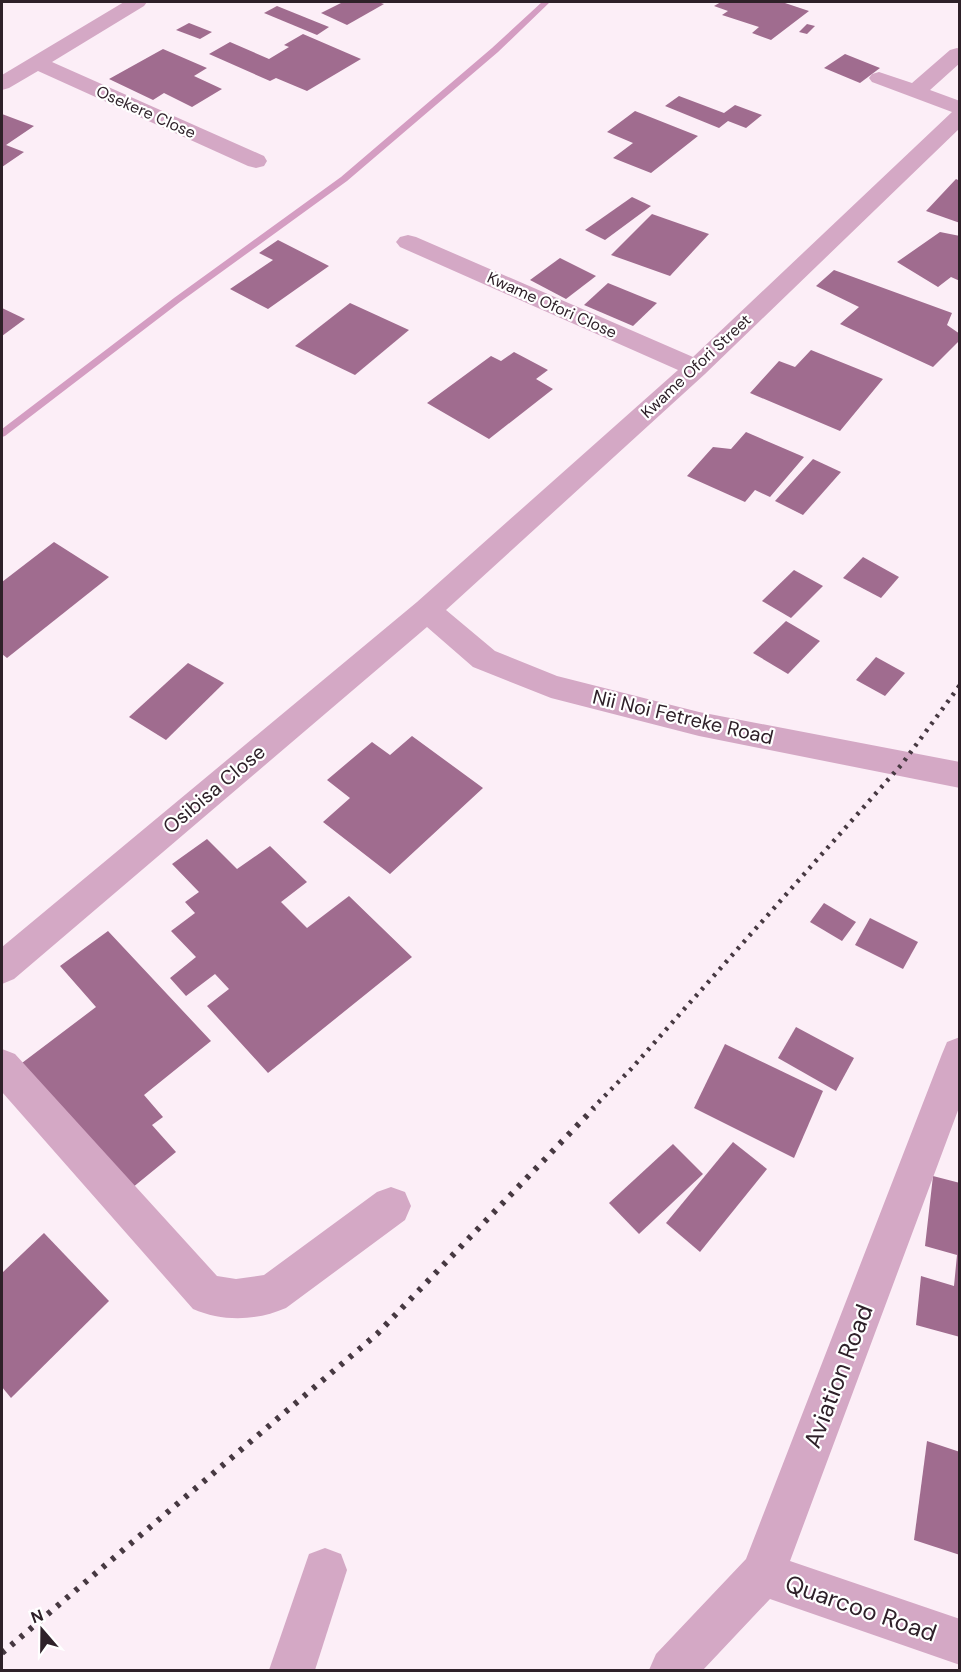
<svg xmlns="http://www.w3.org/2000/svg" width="961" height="1672" viewBox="0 0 961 1672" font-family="'DM Sans',sans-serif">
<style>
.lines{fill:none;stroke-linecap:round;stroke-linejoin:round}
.stream{fill:#d49dc2;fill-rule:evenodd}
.building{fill:#a06c8f}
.minor{fill:#d4a8c5;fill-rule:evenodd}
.rail-far1{stroke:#463841;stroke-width:4.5;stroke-dasharray:3 6;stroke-linecap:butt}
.rail{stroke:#463841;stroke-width:6;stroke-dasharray:4 8;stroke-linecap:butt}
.labels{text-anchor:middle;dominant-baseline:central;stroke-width:4.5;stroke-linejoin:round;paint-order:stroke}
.far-street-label{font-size:16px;fill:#2e2129;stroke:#fff}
.street-label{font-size:20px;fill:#2e2129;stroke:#fff}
.near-street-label{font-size:24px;fill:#2e2129;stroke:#fff}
</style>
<rect width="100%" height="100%" fill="#fceef7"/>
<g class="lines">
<!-- stream -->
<polygon class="stream" points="542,2 550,2 498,52 347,181 180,302 5,436 2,437 2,429 174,298 341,177 492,48"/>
</g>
<!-- building -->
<g class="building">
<polygon points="343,2 378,2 384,4 347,25 321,13"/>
<polygon points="721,2 782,2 809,11 771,40 752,33 759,27 722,15 728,11 714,6"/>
<polygon points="277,6 329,27 317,35 264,13"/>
<polygon points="189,23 212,32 200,39 176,30"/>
<polygon points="807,24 815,26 807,34 799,32"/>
<polygon points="303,34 361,59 307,91 276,78 270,81 209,54 230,42 269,59 289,47 284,45"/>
<polygon points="163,49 207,68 194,76 222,89 192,107 164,93 153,100 109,79"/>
<polygon points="845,54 880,68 860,83 824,68"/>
<polygon points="679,96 724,113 735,105 762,115 746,128 728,121 719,128 665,106"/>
<polygon points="635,111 698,136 651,173 613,158 633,143 607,132"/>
<polygon points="2,114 34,126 6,145 24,152 2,167"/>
<polygon points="956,179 960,181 960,223 926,211"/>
<polygon points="632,197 651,206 605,240 585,230"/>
<polygon points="652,214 709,234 670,276 611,255"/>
<polygon points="940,232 960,236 960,281 951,277 938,287 897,262"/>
<polygon points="278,240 329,266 268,309 230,289 273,260 259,253"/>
<polygon points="560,258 596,276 566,299 530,280"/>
<polygon points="834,270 952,313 947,325 960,334 960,340 933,367 840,324 859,307 816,286"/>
<polygon points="608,283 657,303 633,326 584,305"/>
<polygon points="350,303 409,330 355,375 295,346"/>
<polygon points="2,308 25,319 2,336"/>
<polygon points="811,350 883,379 840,431 750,393 779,361 795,367"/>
<polygon points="514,352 548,370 536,379 553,389 489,439 427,403 491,356 501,361"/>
<polygon points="746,432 804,457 770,497 755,490 745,502 687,476 713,447 731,449"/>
<polygon points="813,459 841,472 803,515 775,501"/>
<polygon points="54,542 109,577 7,658 2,654 2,582"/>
<polygon points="863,557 899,577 881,598 843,578"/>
<polygon points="794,570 823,586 791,618 762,601"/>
<polygon points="786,621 820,641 788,674 753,653"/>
<polygon points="876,657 905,673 885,696 856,680"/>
<polygon points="188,663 224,683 166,740 129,717"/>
<polygon points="412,736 483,788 390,874 323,822 350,798 327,780 372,742 390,755"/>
<polygon points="207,839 237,869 270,846 307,882 281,902 307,928 349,896 412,957 268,1073 207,1006 229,989 215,974 186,996 170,978 196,957 171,931 195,913 185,902 199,892 172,864"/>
<polygon points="824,903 856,922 842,941 810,922"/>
<polygon points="870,918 918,942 903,969 855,945"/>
<polygon points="108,931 211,1041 144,1095 163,1117 152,1125 176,1152 121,1197 14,1069 96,1007 60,966"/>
<polygon points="796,1027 854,1058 836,1091 778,1058"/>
<polygon points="725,1044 823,1091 794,1158 694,1108"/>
<polygon points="733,1142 767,1169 700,1252 666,1223"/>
<polygon points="673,1144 703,1174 639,1234 609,1203"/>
<polygon points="933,1176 960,1183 960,1337 916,1325 921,1276 954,1286 957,1255 925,1246"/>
<polygon points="44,1233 109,1301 11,1398 2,1387 2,1273"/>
<polygon points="927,1441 960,1452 960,1555 914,1540"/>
</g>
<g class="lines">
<!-- minor -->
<g class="minor">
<polygon points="124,2 147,2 144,6 52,62 264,156 267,161 264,166 256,168 248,166 38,71 9,88 2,90 2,75"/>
<polygon points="957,48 960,49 960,63 930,90 960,101 960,128 705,374 446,610 495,651 557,676 699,712 960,762 960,788 699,736 551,698 473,667 427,627 14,979 2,984 2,947 417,602 678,370 400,247 396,242 400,237 408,235 416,237 693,357 952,112 872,82 869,78 872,74 879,72 912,83 950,50"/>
<polygon points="960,1037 960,1105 790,1561 960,1619 960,1665 770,1599 703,1670 649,1670 656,1654 746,1559 942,1054 947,1042"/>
<path d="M2 1049 15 1054 217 1276 236 1279 264 1275 377 1192 391 1187 405 1192 411 1206 405 1220 286 1308C256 1321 223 1322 193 1309L2 1092Z"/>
<polygon points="325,1548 341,1554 347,1570 315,1670 269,1670 309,1554"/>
</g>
<!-- rail-far1 -->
<polyline class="rail-far1" points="592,1109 631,1069 902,764 960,685"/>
<!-- rail -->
<polyline class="rail" points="2,1653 377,1334 594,1108"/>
</g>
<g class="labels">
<!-- far-street labels -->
<g class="far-street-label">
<text transform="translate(146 112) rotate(24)">Osekere Close</text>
<text transform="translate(552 305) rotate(24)">Kwame Ofori Close</text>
<text transform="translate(696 366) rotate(-43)">Kwame Ofori Street</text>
</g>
<!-- street labels -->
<g class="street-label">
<text transform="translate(683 717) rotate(13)">Nii Noi Fetreke Road</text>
<text transform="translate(214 789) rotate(-40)">Osibisa Close</text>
</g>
<!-- near-street labels -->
<g class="near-street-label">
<text transform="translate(838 1376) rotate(-69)">Aviation Road</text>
<text transform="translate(861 1608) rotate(19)">Quarcoo Road</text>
</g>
</g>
<!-- border -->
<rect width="961" height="1672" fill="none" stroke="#2e2129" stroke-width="6"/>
<!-- north arrow -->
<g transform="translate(42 1630) rotate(340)" stroke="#ffffff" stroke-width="4.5" paint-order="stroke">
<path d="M0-4.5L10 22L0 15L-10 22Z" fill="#2e2129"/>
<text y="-9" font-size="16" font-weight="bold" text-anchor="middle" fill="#2e2129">N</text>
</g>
</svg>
